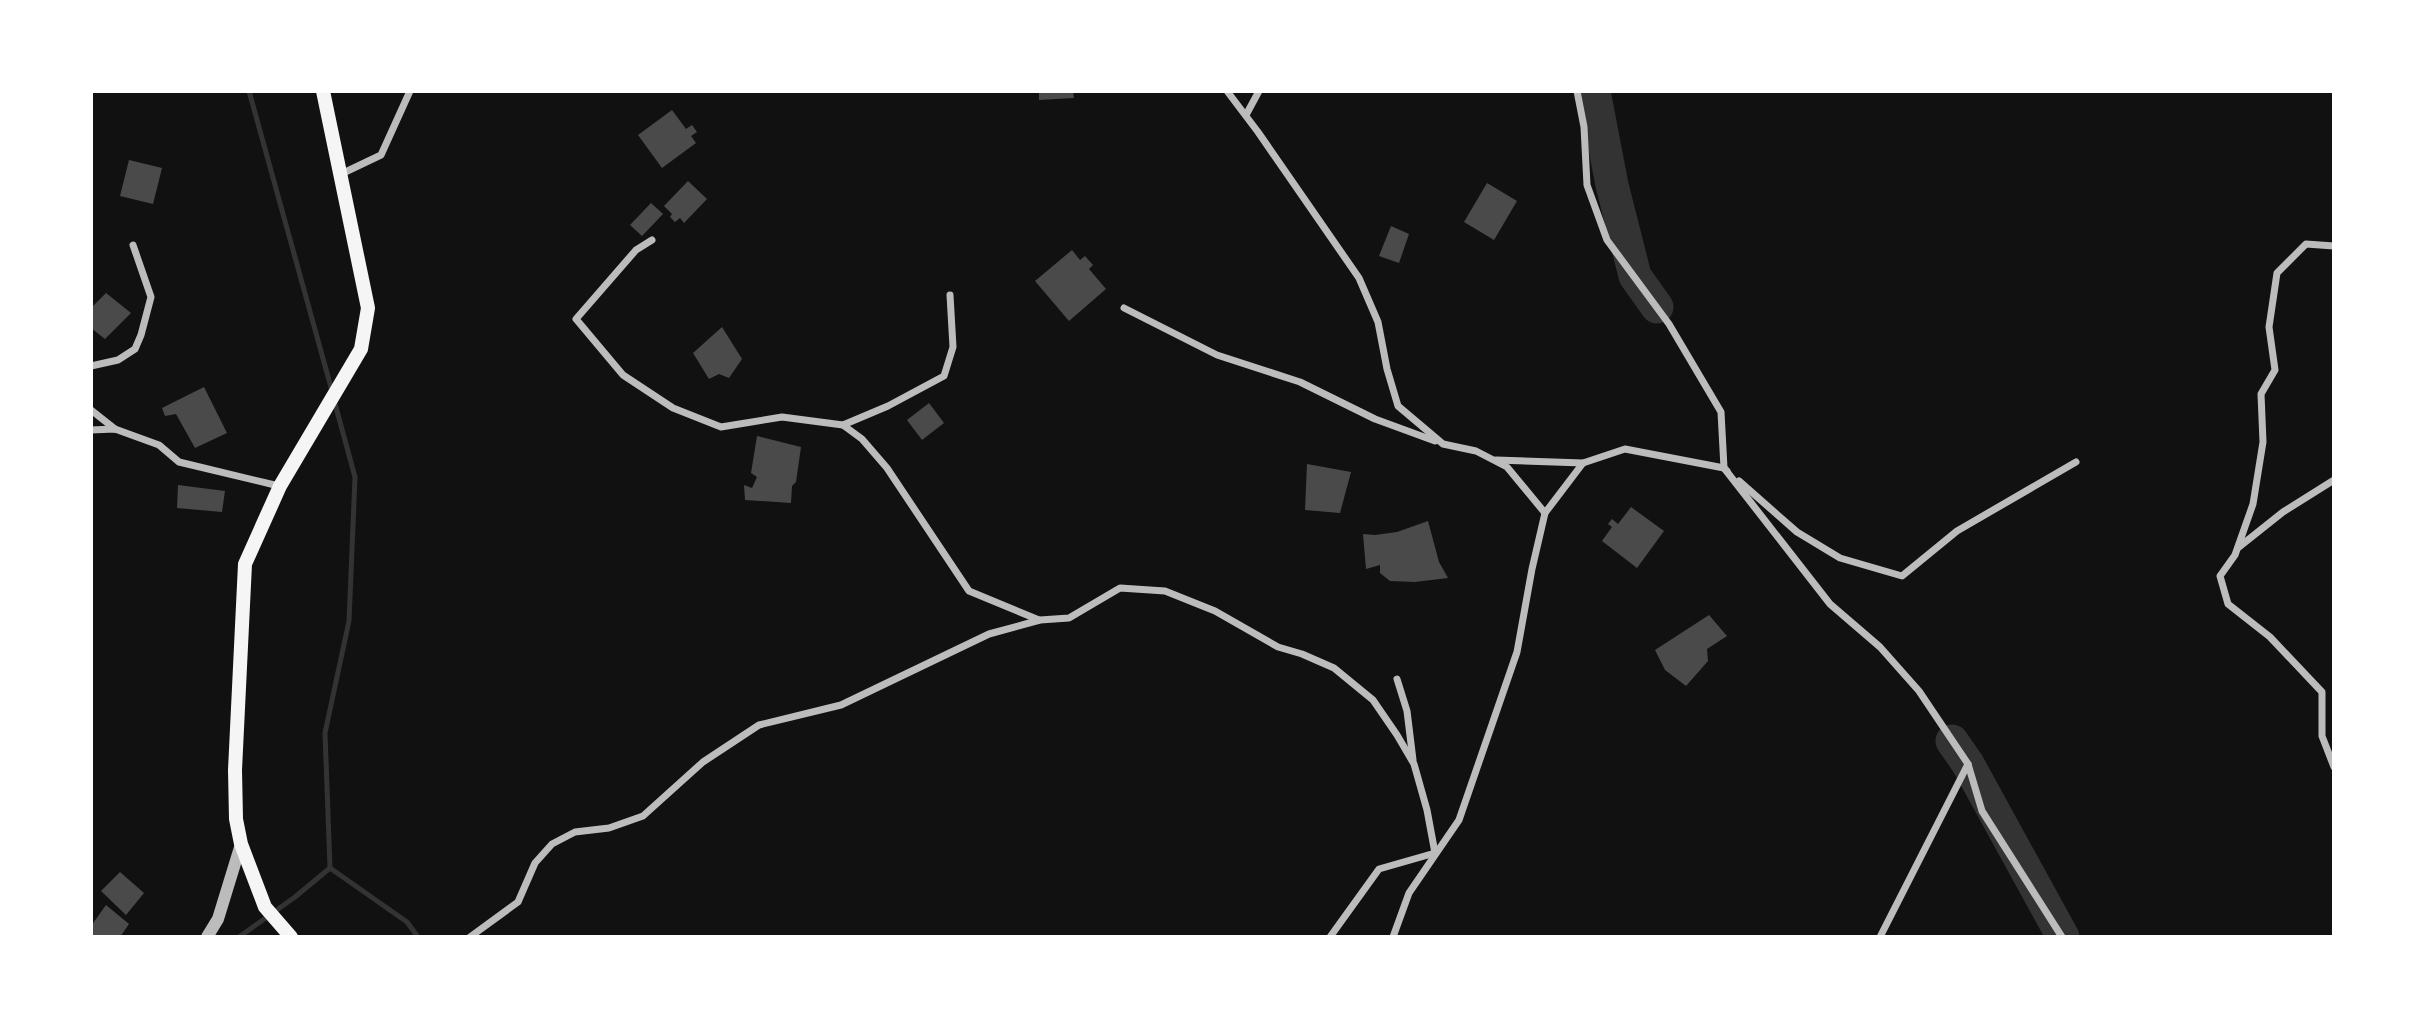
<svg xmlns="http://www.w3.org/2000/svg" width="2425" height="1028" viewBox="0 0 2425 1028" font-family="Rubik,sans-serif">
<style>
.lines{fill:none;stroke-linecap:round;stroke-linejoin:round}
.stream{stroke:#333;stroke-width:5}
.river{stroke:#333;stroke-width:33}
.building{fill:#4a4a4a}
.minor{stroke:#bcbcbc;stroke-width:7}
.tertiary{stroke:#bcbcbc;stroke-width:12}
.secondary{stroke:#f5f5f5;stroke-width:14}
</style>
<rect width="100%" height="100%" fill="#111"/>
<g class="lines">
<!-- stream -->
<g class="stream">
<polyline points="249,91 332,391"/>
<polyline points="330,868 325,733 349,621 355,477 334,400"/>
<polyline points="330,868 407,922 418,937"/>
<polyline points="239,937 295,897 330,868"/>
</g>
<!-- river -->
<g class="river">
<polyline points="1594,91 1612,185 1635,276 1657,307"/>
<polyline points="1952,741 1968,764 2063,937"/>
</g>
</g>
<!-- building -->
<g class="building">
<polygon points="1039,91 1073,91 1074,98 1039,100"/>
<polygon points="672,110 686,129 692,125 697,132 691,136 696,143 662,168 638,135"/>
<polygon points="129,160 162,168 153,204 120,196"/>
<polygon points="688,181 707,199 684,223 680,218 675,222 670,217 672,214 664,206"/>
<polygon points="1487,183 1517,201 1494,240 1464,222"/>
<polygon points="651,203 663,214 642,236 630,225"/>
<polygon points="1391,226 1409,234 1399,263 1379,256"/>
<polygon points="1072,250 1080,260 1085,256 1093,265 1089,269 1106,289 1069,321 1035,281"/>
<polygon points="106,293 131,313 105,339 91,328 91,308"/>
<polygon points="722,327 742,359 729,378 719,374 709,379 693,353"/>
<polygon points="204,387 227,433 195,448 176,414 165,416 162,408"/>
<polygon points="929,403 944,423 922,440 907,420"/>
<polygon points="757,436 801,447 796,482 792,486 791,503 745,500 744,485 752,488 757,477 751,473"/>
<polygon points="1307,464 1351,472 1340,513 1305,510"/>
<polygon points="178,485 225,491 222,512 177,508"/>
<polygon points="1631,507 1664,531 1637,568 1602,541 1612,527 1608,524 1612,519 1618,524"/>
<polygon points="1428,521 1439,562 1448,578 1415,582 1390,581 1380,573 1380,565 1366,569 1363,534 1375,535 1397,532"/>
<polygon points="1709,615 1727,636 1707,649 1708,661 1686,686 1665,670 1655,650"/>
<polygon points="120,872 144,893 126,915 101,891"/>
<polygon points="106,905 129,924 120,937 96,937 91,934 91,926"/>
</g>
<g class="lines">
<!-- minor -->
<g class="minor">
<polyline points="1227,91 1258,132 1359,278 1378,322 1387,369 1398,406 1443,444 1476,451 1507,467 1545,513 1532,569 1517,652 1459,820 1409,893 1393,937"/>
<polyline points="1577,91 1584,127 1587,185 1607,240 1669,324 1721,412 1724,468 1830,604 1880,647 1919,691 1968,764 1982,811 2062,937"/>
<polyline points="1246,115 1259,91"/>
<polyline points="339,175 381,155 410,91"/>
<polyline points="652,240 636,250 576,319 623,375 673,408 721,427 782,417 843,425"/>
<polyline points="2334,246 2306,244 2277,273 2269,327 2275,370 2261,394 2263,442 2253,504 2235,555 2220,576 2228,604 2270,637 2322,692 2322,736 2334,767"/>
<polyline points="950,295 953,347 944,376 888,406 843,425 862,439 887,468 969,591 1039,620"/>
<polyline points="1124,308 1217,355 1300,382 1375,419 1435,441"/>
<polyline points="91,366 118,360 135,349 141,335 151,297 133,245"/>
<polyline points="91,410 115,429"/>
<polyline points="91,430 115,429 159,445 179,462 279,486"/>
<polyline points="1496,460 1583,463"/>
<polyline points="1739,481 1797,532 1840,558 1902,576 1957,531 2076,462"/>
<polyline points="1545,513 1583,463 1625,449 1724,468 1727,471"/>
<polyline points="2239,547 2283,512 2334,480"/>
<polyline points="1397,679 1407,711 1413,760"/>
<polyline points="470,937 518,902 535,863 552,844 575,832 609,828 643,816 703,762 759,725 841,705 989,634 1040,620 1069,618 1120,588 1165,591 1215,611 1278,647 1302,654 1334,668 1373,700 1397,735 1414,764 1427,810 1435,853 1379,869 1330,937"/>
<polyline points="1880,937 1968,764"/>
</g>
<!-- tertiary -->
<polyline class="tertiary" points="207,937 218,919 241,844"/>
<!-- secondary -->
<polyline class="secondary" points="291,937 265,907 241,844 236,819 235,770 245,564 280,486 361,349 368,308 323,91"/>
</g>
<!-- border -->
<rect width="2425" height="1028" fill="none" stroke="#ffffff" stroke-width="186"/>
</svg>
